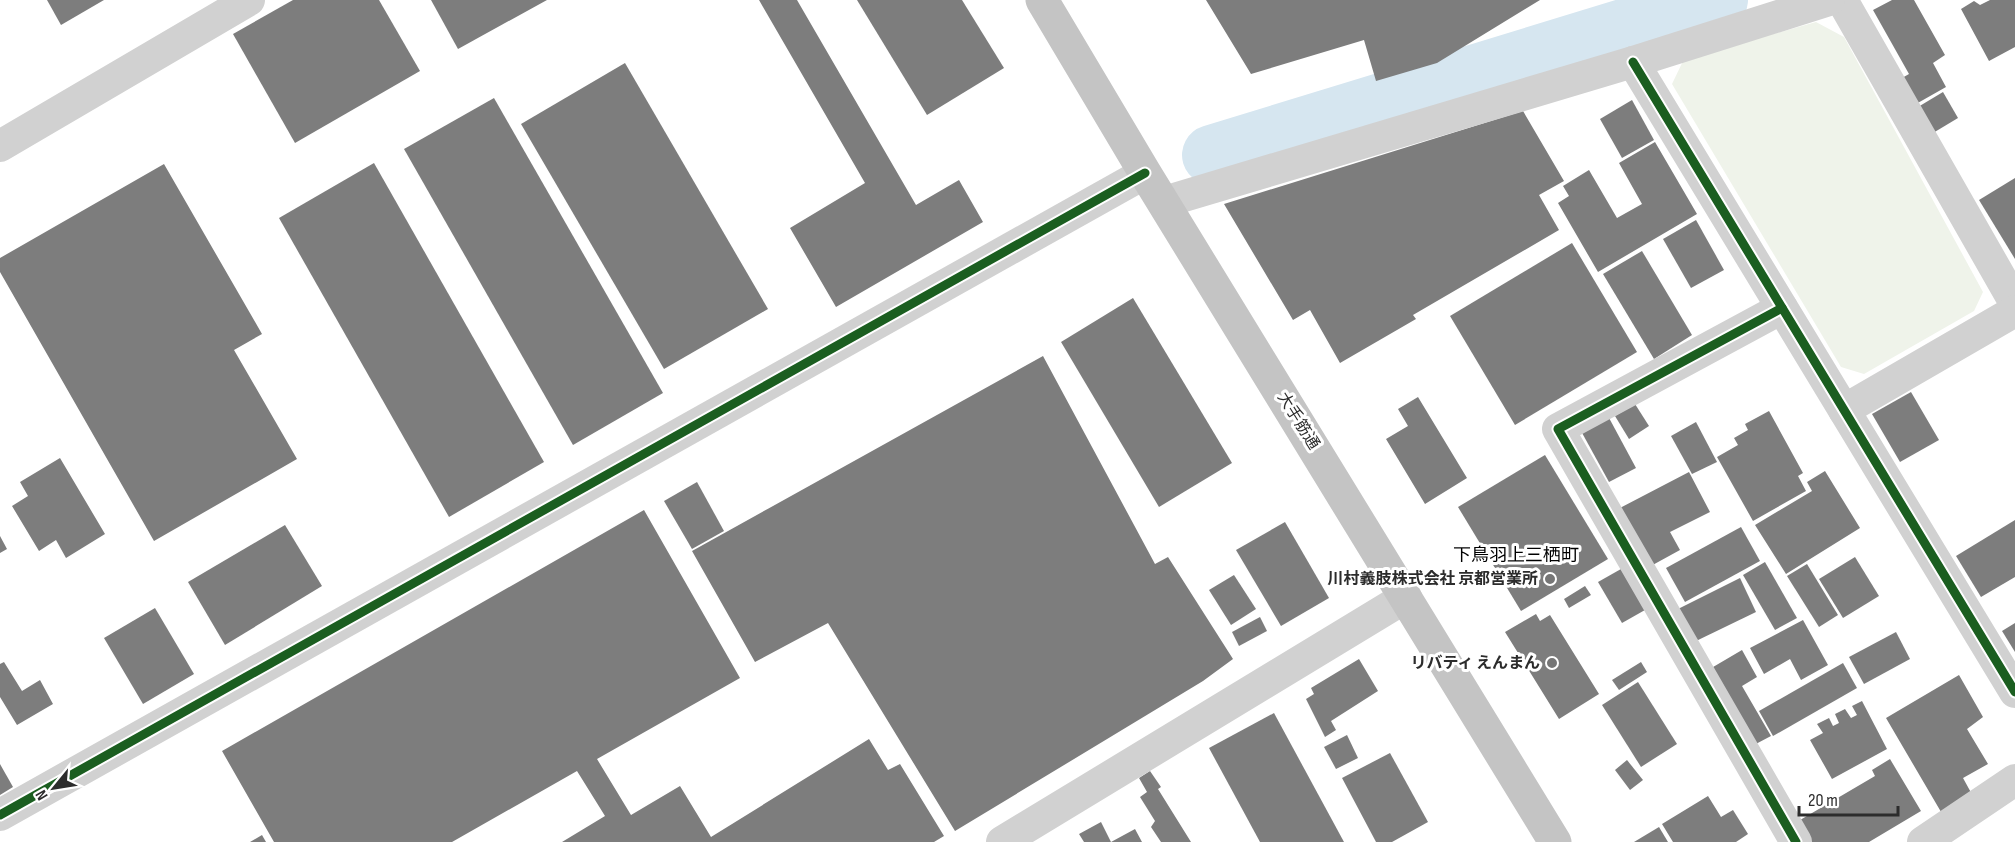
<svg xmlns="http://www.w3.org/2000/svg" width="2015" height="842" viewBox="0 0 2015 842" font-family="'Sofia Sans Condensed','Noto Sans JP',sans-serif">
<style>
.green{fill:#eff3ea}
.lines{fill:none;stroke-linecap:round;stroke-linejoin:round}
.river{stroke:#d6e6f0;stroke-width:60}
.building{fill:#7d7d7d}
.minor{stroke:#d1d1d1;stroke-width:32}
.major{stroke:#c4c4c4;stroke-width:33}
.cycleway-casing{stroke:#fff;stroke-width:13}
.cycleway{stroke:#1b5e20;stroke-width:9}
.poi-dot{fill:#767676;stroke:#fff;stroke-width:2}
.labels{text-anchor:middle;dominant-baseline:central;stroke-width:6;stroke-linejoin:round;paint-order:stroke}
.street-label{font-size:16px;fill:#2c2c2c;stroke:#fff}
.poi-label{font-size:16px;font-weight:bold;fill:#2c2c2c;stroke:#fff;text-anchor:end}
.neighbourhood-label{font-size:18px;fill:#000;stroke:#fff}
</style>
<rect width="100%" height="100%" fill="#fff"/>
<!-- green -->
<polygon class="green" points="1816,22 1844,37 1983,292 1974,311 1864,374 1841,367 1672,84 1684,59"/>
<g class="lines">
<!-- river -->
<polyline class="river" points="1212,155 1718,0"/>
</g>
<!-- building -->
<g class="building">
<polygon points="47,0 104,0 61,25"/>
<polygon points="293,0 379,0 420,71 295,143 233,34"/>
<polygon points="431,0 547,0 458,49"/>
<polygon points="759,0 797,0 916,205 959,180 983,222 836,307 790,228 865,183"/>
<polygon points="857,0 962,0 1004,68 927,115"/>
<polygon points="1206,0 1540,0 1437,63 1376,81 1364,40 1251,74"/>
<polygon points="1892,0 1914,0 1945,55 1933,63 1946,87 1916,104 1902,78 1909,74 1873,10"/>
<polygon points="1990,0 2015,0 2015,47 1989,61 1961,9 1974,1 1980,5"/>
<polygon points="625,63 768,309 664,369 521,124"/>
<polygon points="1943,92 1958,118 1928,136 1913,110"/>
<polygon points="494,98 663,393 573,445 404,149"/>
<polygon points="1632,100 1654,140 1622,158 1600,119"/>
<polygon points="1523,111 1564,181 1539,195 1559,230 1413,315 1416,319 1340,363 1310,310 1293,320 1224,204"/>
<polygon points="1655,142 1697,214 1598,272 1558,203 1569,196 1563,186 1589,170 1617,218 1642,204 1619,163"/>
<polygon points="374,163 544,462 449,517 279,218"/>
<polygon points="164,164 262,334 234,350 297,459 154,541 0,272 0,258"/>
<polygon points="2015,178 2015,259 1979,200"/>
<polygon points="1696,220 1724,270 1691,288 1663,239"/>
<polygon points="1572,243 1637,352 1515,425 1450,316"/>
<polygon points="1642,251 1692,335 1654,359 1603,274"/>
<polygon points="1133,298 1232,463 1159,507 1061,342"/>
<polygon points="1043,356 1155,564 1168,557 1233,659 1203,681 955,831 828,623 755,662 692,551"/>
<polygon points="1911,392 1939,440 1900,462 1872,414"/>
<polygon points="1418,397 1467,478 1425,504 1386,439 1408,426 1398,409"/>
<polygon points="1635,404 1649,426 1629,439 1615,416"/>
<polygon points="1769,411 1803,473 1798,476 1806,491 1753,521 1717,457 1738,445 1734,438 1748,430 1745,424"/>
<polygon points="1608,416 1636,468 1609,482 1581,431"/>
<polygon points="1696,422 1717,462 1692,474 1671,436"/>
<polygon points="1545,455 1608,559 1521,611 1458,507"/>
<polygon points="60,458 105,534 66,558 56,540 39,551 12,506 28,496 20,482"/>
<polygon points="1825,471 1860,528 1786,574 1755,525 1812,491 1807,482"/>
<polygon points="1689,472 1710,512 1670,532 1680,550 1649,567 1618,509"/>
<polygon points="697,482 724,531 692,549 664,501"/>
<polygon points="644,510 740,678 597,759 631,815 680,786 711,837 869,739 888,770 900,764 944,836 934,842 562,842 605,816 577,771 452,842 274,842 222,751"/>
<polygon points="2015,520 2015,577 1981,597 1956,556"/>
<polygon points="1285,522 1329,598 1281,626 1236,550"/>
<polygon points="285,525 322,586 225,645 188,582"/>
<polygon points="1741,527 1760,561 1685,602 1666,568"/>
<polygon points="0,536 7,549 0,553"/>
<polygon points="1855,557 1879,596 1843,618 1819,579"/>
<polygon points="1765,562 1797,618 1775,630 1743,575"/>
<polygon points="1807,564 1838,615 1819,627 1787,576"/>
<polygon points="1621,569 1645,610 1622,623 1598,582"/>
<polygon points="1234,575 1256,609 1231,625 1209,590"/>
<polygon points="1740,578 1756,612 1694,642 1678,609"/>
<polygon points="1585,586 1591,595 1569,608 1564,599"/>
<polygon points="155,608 194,674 143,704 104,638"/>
<polygon points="1536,614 1540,621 1550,615 1599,694 1559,719 1505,632"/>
<polygon points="1260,617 1267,631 1239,646 1232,632"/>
<polygon points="1803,620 1828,665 1801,680 1790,659 1764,674 1750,648"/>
<polygon points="2015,623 2015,652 2002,631"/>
<polygon points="1896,632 1910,659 1864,684 1849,657"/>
<polygon points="1742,650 1757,677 1742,686 1771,736 1752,746 1708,670"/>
<polygon points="1359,659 1378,691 1331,721 1336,730 1325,737 1306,699 1314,694 1311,688"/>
<polygon points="4,662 22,691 40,680 53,704 17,725 0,697 0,664"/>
<polygon points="1641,662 1647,672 1619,690 1612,680"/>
<polygon points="1843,663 1857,688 1773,736 1759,711"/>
<polygon points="1959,675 1983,717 1967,729 1988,764 1963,778 1974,798 1944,817 1886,718"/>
<polygon points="1638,682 1677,744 1641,767 1602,705"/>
<polygon points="1862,701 1887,749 1832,779 1810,740 1823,733 1817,724 1829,718 1833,726 1839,723 1835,714 1845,709 1851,718 1857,715 1852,706"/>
<polygon points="1274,713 1344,842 1260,842 1209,748"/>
<polygon points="1347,735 1358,758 1336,769 1324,747"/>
<polygon points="1390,753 1428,822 1392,842 1376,842 1342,778"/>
<polygon points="1890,759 1921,811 1869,842 1806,842 1795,823 1875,776 1872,770"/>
<polygon points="1627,760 1643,780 1630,790 1615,770"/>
<polygon points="0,764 13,787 0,795"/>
<polygon points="1150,771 1161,787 1158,789 1191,842 1161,842 1151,827 1155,821 1140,797 1147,792 1139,778"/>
<polygon points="1708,796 1721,817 1733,810 1748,834 1736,842 1673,842 1662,824"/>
<polygon points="1101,822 1111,842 1135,829 1142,842 1084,842 1079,834"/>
<polygon points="1659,827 1668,842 1634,842"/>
<polygon points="262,835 266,842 250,842"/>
</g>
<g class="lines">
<!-- minor -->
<g class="minor">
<polyline points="1842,0 2015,303"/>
<polyline points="1633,62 2015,692"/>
<polyline points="0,146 249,0"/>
<polyline points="1164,202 1633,62 1829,0"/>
<polyline points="1782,308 1558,429 1796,842"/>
<polyline points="1844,410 2015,311"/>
<polyline points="0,815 1145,173"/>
<polyline points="1002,842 1406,597"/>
<polyline points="1923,842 2015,780"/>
</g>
<!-- major -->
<polyline class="major" points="1042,0 1145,173 1555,842"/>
<defs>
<g id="cycleway">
<polyline points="1633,62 2015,692"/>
<polyline points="1782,308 1558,429 1796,842"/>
<polyline points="0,815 1145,173"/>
</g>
</defs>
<!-- cycleway casing -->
<use href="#cycleway" class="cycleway-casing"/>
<!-- cycleway -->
<use href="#cycleway" class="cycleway"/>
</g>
<!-- markers -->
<g class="poi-dot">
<circle cx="1550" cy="579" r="6"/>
<circle cx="1552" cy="663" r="6"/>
</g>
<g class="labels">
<!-- street labels -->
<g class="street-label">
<text transform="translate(1298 421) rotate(58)">大手筋通</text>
</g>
<!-- poi labels -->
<g class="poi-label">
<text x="1538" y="579">川村義肢株式会社 京都営業所</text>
<text x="1540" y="663">リバティ えんまん</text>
</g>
<!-- neighbourhood labels -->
<g class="neighbourhood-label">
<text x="1516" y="555">下鳥羽上三栖町</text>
</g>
</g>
<!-- north arrow -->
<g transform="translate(54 788) rotate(240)" stroke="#ffffff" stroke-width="4.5" paint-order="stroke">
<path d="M0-4.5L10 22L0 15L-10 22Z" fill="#2c2c2c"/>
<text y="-9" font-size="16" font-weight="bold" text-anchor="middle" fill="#2c2c2c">N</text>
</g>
<!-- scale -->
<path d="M1799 806v9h99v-9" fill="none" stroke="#2c2c2c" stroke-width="3"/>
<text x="1808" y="806" font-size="18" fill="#2c2c2c" stroke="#ffffff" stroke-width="4.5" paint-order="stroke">20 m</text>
</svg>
